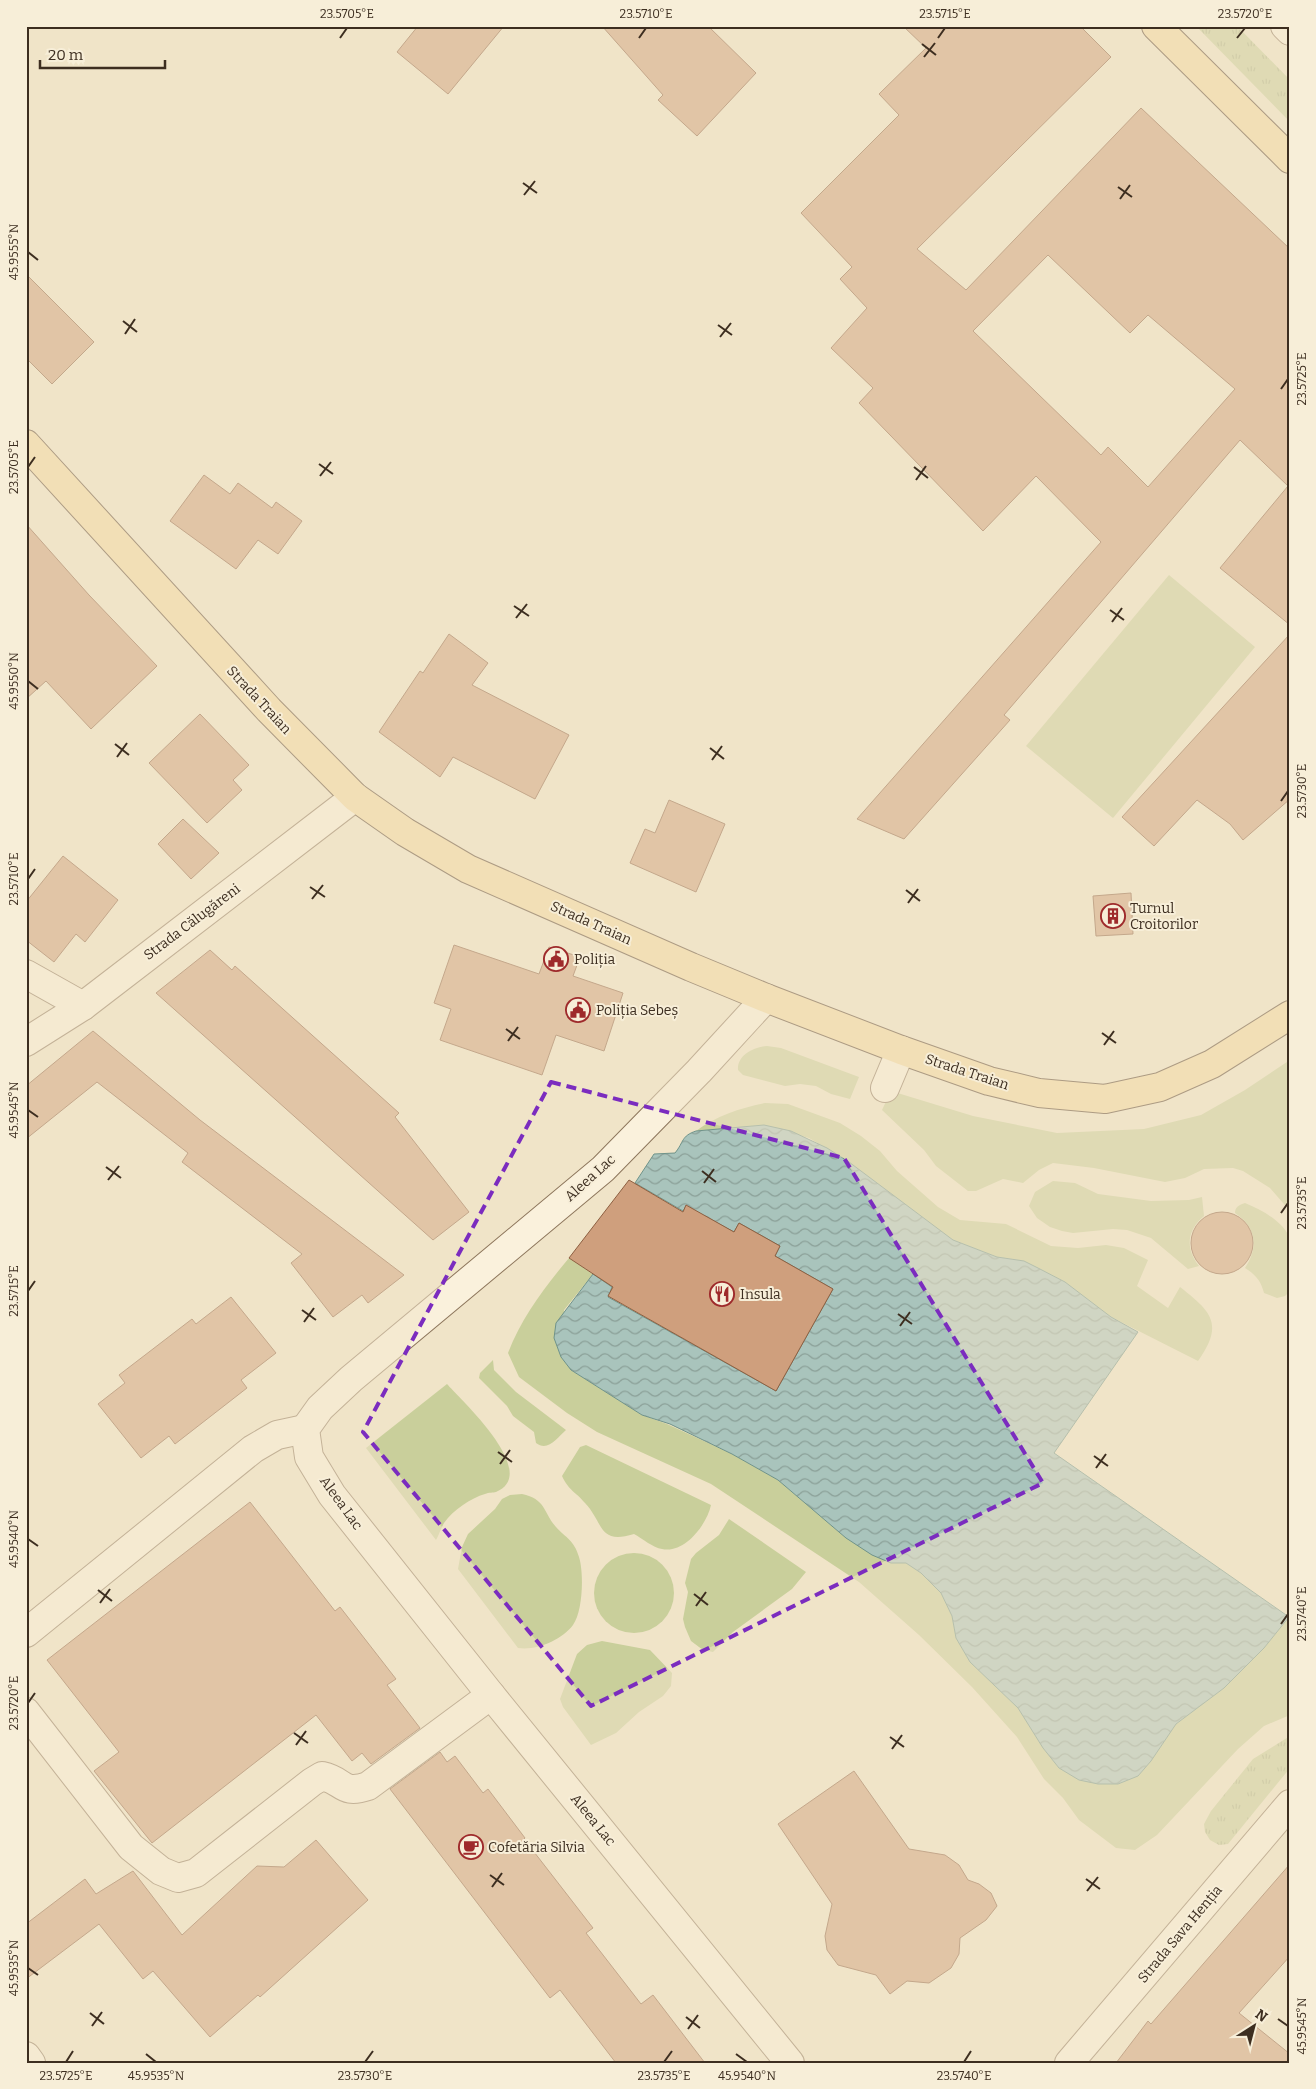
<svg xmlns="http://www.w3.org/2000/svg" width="1316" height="2089" viewBox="0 0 1316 2089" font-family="Bitter,serif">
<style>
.grass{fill:url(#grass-tufts)}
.park{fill:#c9cf9b}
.water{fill:url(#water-waves);stroke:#6f938a}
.building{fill:#cf9f7d;stroke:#8d5f41;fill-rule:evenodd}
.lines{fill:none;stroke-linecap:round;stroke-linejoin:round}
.minor-casing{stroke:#8d765c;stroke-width:30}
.major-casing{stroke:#5b4430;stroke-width:30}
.minor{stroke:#faf1dc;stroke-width:28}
.major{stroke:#f3d9a0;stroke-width:28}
.marked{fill:none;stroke:#7b2cbf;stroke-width:4;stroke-dasharray:10 6;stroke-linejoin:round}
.ticks{fill:none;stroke:#3d2e20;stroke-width:2}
.labels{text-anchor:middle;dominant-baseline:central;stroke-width:4;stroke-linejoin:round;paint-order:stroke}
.street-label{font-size:14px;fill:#3d2e20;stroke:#f7eed8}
.poi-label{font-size:14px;fill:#3d2e20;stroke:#f7eed8;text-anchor:start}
.neatline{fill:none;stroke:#3d2e20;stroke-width:2}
.ticks-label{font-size:12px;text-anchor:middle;fill:#3d2e20}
</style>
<defs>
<pattern id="grass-tufts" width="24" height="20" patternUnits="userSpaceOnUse" patternTransform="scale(1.25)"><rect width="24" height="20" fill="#c9cf9b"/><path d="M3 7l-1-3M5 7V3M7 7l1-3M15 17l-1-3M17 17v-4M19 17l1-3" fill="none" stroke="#aeb285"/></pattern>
<pattern id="water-waves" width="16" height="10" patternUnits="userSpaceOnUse" patternTransform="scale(1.25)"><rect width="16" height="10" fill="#a9c4bc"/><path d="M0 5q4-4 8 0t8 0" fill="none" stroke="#8ba098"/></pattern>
</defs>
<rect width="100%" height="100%" fill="#f0e4c8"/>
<!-- grass -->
<g class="grass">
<polygon points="1196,26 1237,26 1290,80 1290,122"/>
<polygon points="1290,1736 1290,1768 1228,1844 1219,1845 1210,1840 1205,1832 1204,1824 1211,1811 1253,1759"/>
</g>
<!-- park -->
<g class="park">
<polygon points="1169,575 1255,647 1113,818 1026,746"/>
<path d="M767 1046 781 1048 859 1077 850 1099 831 1094 816 1086 800 1084 785 1086 743 1075 738 1070C737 1055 754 1047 767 1046Z"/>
<polygon points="1290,1060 1290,1211 1270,1188 1243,1171 1233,1168 1204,1169 1185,1178 1165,1182 1094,1168 1053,1163 1039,1170 1023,1183 1003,1179 976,1191 968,1191 936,1166 924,1150 882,1110 891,1091 973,1116 1057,1133 1144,1129 1201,1115 1245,1090"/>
<path d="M765 1103 788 1104 840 1123 861 1136 880 1151 897 1171 938 1207 960 1220 1006 1224 1051 1246 1078 1248 1106 1245 1124 1248 1148 1260 1137 1286 1168 1308 1180 1287C1212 1312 1224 1324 1198 1361L1111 1317 1065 1282 1024 1261 997 1257 953 1240 849 1162 809 1138 764 1125 696 1131C716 1116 740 1108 765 1103Z"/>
<path d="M1053 1181 1075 1183 1098 1194 1151 1201 1189 1200 1202 1197 1204 1216C1187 1230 1185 1248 1199 1266L1188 1269 1151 1238 1127 1230 1113 1229 1073 1233 1062 1231 1050 1227 1037 1218 1029 1206 1035 1192Z"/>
<path d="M1245 1203C1261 1210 1280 1219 1289 1236 1292 1243 1290 1280 1290 1291L1285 1296 1277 1298 1264 1293C1261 1281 1256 1275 1245 1268 1259 1247 1256 1227 1235 1213 1235 1207 1239 1205 1245 1203Z"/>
<path d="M569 1258 593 1274 564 1310 571 1370 642 1415 667 1424 732 1454 778 1480 846 1538 891 1563H906L921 1573 941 1593 952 1616 956 1638 970 1662 1018 1708 1043 1748 1059 1768 1138 1776 1151 1761 1176 1724 1224 1688 1264 1648 1290 1616V1715L1264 1726 1238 1749 1157 1835 1135 1850 1116 1848 1079 1820 1063 1798 1044 1779 1017 1737 972 1687 919 1635 859 1582 711 1484 597 1432 567 1413 519 1377 508 1353C522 1317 544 1288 569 1258Z"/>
<path d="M493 1360 494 1370 516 1392 566 1430C557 1438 548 1452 536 1443L534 1432 513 1416 507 1406 479 1378 480 1373Z"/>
<path d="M447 1384C462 1401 541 1473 496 1492 493 1493 489 1492 485 1494 471 1498 453 1510 444 1523 441 1528 439 1535 436 1540L366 1448Z"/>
<path d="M586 1445 711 1505C707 1524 685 1554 662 1549 653 1548 642 1538 634 1534 598 1545 604 1523 585 1503 575 1491 569 1491 562 1476L580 1447Z"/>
<path d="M522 1494C546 1499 543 1512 556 1527 566 1538 574 1540 579 1557 584 1573 583 1611 573 1625 562 1640 536 1651 518 1648L458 1569 462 1547 468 1534 495 1509 502 1499 510 1495Z"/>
<polygon points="729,1519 806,1572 792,1589 733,1632 713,1652 703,1650 691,1641 685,1627 683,1619 688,1592 685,1583 691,1559 696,1553 719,1535"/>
<circle cx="634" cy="1593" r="40"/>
<polygon points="602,1641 650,1650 672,1673 671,1686 663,1696 639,1712 616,1733 591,1745 563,1707 560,1699 577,1654 587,1645"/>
</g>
<!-- water -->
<path class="water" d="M764 1125 791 1131 827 1148 849 1162 953 1240 997 1257 1024 1261 1038 1268 1065 1282 1111 1317 1138 1332 1054 1453 1289 1617 1264 1648 1224 1688 1176 1724 1151 1761 1138 1776 1118 1784H1098L1079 1780 1059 1768 1043 1748 1018 1708 970 1662 956 1638 952 1616 941 1593 921 1573 906 1563H891L872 1555 846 1538 778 1480 732 1454 670 1424 642 1415 571 1370 561 1357 554 1338 556 1323 593 1274 612 1287 608 1297 776 1391 833 1289 775 1256 780 1246 739 1223 734 1232 686 1206 683 1211 635 1183 654 1154 675 1153C684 1142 681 1136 696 1131Z"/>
<!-- building -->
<g class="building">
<polygon points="418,26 504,26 448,94 397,52"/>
<polygon points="602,26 708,26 756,73 697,136 658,100 663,95"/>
<path d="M903 26H1080L1111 57 917 249 966 290 1141 108 1290 249V625L1220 568 1288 486 1240 440 1004 715 1010 720 904 839 857 819 1101 542 1036 476 983 531 859 403 873 388 831 348 867 308 840 279 852 267 801 213 899 115 879 94 926 48ZM1048 255 1130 333 1148 315 1235 389 1148 487 1108 447 1101 455 973 331Z"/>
<polygon points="26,274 94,342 52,384 26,358"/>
<polygon points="204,475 230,494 238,483 272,508 276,502 302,521 278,554 258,540 236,569 170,521"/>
<polygon points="26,524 89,595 157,666 91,729 46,681 26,699"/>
<polygon points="449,634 488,663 472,685 569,735 535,799 453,757 440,777 379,732 420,671 423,673"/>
<polygon points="1290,634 1290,799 1243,840 1230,824 1197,800 1154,846 1122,817"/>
<polygon points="200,714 249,765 233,780 242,790 207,823 149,763"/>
<polygon points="669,800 725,824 696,892 630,863 645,829 655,833"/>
<polygon points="183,819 219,853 191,879 158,844"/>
<polygon points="63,856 118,900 85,942 76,934 54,962 26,940 26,902"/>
<polygon points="1131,893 1133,934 1096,936 1093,896"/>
<polygon points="454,945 539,974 549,947 580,957 573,976 623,993 604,1051 556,1035 542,1075 440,1040 451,1009 434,1003"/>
<polygon points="210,950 232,970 235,966 399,1113 395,1117 469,1212 433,1240 156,993"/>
<polygon points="93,1031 200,1120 404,1275 368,1303 362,1295 333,1317 291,1263 302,1254 182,1162 188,1153 97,1082 26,1139 26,1086"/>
<polygon points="629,1180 683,1212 686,1205 734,1232 739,1223 780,1246 775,1256 833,1289 776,1391 608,1296 613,1287 569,1258"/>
<circle cx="1222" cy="1243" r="31"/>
<polygon points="231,1297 276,1353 241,1380 247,1388 175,1444 169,1436 141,1458 98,1404 125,1383 119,1375 192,1319 196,1324"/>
<polygon points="250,1502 335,1611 340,1607 396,1679 387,1685 420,1728 371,1764 362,1753 352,1761 316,1715 152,1843 94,1771 119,1752 47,1660"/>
<polygon points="440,1752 447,1762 455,1756 483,1793 488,1789 525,1838 524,1839 593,1928 586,1933 641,2004 653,1995 705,2063 616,2063 560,1990 550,1998 390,1789"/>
<polygon points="854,1771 909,1849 945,1855 959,1865 968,1880 979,1884 991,1893 997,1906 986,1920 960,1938 959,1954 951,1968 929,1983 907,1981 890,1994 876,1975 838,1965 827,1950 825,1936 832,1904 778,1824"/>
<polygon points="316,1840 368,1900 260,1997 258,1995 210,2037 153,1971 143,1979 99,1924 26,1979 26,1924 85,1879 96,1894 133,1871 182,1935 257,1866 284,1867"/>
<polygon points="1290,1864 1290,1956 1239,2013 1290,2054 1290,2063 1116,2063 1148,2021 1151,2024"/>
</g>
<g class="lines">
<defs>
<g id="minor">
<polyline points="1285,26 1290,31"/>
<polyline points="26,974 83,1006"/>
<polyline points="766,998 699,1071 603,1169 351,1379 320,1408 305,1429 309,1457 332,1495 491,1695 790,2063"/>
<polyline points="26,1042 83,1006 355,797"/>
<polyline points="885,1088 901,1050"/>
<polyline points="26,1633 253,1449 277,1435 305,1429"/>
<path d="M26 1712 131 1847 161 1871 178 1878 196 1873 312 1782 322 1776C345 1781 341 1795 368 1786L491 1695"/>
<polyline points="26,2056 31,2063"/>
<polyline points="1069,2063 1290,1804"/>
</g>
<g id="major">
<polyline points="1156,26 1290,159"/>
<polyline points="26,444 269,710 355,797 405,832 468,869 691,967 766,998 901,1050 989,1081 1039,1093 1105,1099 1160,1087 1212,1064 1290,1015"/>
</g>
</defs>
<!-- minor casing -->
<use href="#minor" class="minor-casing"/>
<!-- major casing -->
<use href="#major" class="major-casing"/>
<!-- minor -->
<use href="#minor" class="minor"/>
<!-- major -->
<use href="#major" class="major"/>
</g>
<!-- marked area -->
<path d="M0 0H1316V2089H0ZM551 1082 844 1158 1043 1483 591 1706 363 1432Z" fill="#f0e4c8" fill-opacity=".55" fill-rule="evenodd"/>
<path class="marked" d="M551 1082 844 1158 1043 1483 591 1706 363 1432Z"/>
<!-- ticks -->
<path class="ticks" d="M340 38 347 28M639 38 646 28M938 38 945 28M1237 38 1245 28M922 44 936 55M924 57 935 43M523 183 537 193M1118 187 1132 197M524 195 535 181M1120 199 1130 185M28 252 38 260M123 321 137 332M718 325 732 335M125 334 135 319M720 337 731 323M1281 389 1288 379M319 464 333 474M28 467 35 457M914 467 928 478M320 476 331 462M916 480 926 466M514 606 529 616M1110 610 1124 620M516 618 527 604M1112 622 1122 608M28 681 38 689M115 744 129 755M710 748 724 759M117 757 127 743M712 760 722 746M1281 801 1288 791M28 879 35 869M310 887 325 897M906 890 920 901M312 899 323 885M908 903 918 889M506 1029 520 1039M1102 1033 1116 1043M508 1041 518 1027M1104 1045 1114 1031M28 1110 38 1117M106 1167 121 1178M702 1171 716 1182M108 1180 119 1166M704 1183 714 1169M1281 1213 1288 1203M28 1291 35 1281M302 1310 316 1320M898 1314 912 1324M304 1322 314 1308M900 1326 910 1312M498 1452 512 1462M1094 1456 1108 1466M500 1464 510 1450M1096 1468 1106 1454M28 1539 38 1546M98 1590 112 1601M694 1594 708 1605M100 1603 110 1589M696 1606 706 1592M1281 1624 1288 1614M28 1703 35 1693M294 1733 308 1743M890 1737 904 1747M296 1745 306 1731M892 1749 902 1735M490 1875 504 1885M1086 1879 1100 1889M492 1887 502 1873M1087 1891 1098 1877M28 1968 38 1975M90 2013 104 2024M686 2017 700 2028M1278 2019 1288 2026M92 2026 102 2012M688 2029 698 2015M146 2054 156 2062M736 2054 747 2062M66 2062 73 2051M365 2062 373 2051M664 2062 672 2051M964 2062 971 2051"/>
<!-- icons -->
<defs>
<symbol id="building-ring" viewBox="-11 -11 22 22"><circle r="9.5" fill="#f7eed8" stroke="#9e2a2b" stroke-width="1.5"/><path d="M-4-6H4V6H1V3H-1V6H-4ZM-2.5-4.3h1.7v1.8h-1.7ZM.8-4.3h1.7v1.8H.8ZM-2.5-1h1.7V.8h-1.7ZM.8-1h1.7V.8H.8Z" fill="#9e2a2b"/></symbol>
<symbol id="civic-ring" viewBox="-11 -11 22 22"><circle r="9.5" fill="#f7eed8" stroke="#9e2a2b" stroke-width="1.5"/><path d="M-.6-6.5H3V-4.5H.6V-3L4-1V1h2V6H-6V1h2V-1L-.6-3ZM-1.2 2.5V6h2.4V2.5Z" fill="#9e2a2b"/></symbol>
<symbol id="restaurant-ring" viewBox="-11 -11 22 22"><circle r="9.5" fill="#f7eed8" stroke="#9e2a2b" stroke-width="1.5"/><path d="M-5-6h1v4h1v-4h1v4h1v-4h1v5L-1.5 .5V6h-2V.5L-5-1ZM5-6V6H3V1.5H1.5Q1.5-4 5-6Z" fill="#9e2a2b"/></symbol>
<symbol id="cafe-ring" viewBox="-11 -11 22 22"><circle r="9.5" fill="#f7eed8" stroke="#9e2a2b" stroke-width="1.5"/><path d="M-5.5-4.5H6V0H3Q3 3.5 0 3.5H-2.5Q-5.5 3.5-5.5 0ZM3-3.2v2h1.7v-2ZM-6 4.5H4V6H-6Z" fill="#9e2a2b"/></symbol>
</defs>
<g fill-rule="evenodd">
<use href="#building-ring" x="1099" y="902" width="28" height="28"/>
<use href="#civic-ring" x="542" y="945" width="28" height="28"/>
<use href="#civic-ring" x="564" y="996" width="28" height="28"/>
<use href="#restaurant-ring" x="708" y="1280" width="28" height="28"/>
<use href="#cafe-ring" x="457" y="1833" width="28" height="28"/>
</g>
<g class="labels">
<!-- street labels -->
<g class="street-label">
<text transform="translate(259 700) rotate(47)">Strada Traian</text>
<text transform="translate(192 922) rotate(-37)">Strada Călugăreni</text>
<text transform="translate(591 923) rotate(24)">Strada Traian</text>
<text transform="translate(967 1072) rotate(18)">Strada Traian</text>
<text transform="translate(590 1178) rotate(-42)">Aleea Lac</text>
<text transform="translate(341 1503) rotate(54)">Aleea Lac</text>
<text transform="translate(593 1820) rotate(51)">Aleea Lac</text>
<text transform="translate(1180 1934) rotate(-50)">Strada Sava Henția</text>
</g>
<!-- poi labels -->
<g class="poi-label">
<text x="1130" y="908">Turnul<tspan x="1130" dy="16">Croitorilor</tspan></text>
<text x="574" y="959">Poliția</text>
<text x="596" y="1010">Poliția Sebeș</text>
<text x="740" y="1294">Insula</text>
<text x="488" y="1847">Cofetăria Silvia</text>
</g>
</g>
<!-- border -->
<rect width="1316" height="2089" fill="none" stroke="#f7eed8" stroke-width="55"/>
<!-- north arrow -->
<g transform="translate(1254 2026) rotate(36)" stroke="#f7eed8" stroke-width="4" paint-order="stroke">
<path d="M0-4L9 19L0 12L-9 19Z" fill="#3d2e20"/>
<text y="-8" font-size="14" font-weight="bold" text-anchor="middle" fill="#3d2e20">N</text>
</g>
<!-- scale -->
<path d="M40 60v8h125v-8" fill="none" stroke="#3d2e20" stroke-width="2.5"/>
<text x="48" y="60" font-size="15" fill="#3d2e20" stroke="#f7eed8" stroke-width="4" paint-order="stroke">20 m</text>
<rect x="28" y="28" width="1260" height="2034" class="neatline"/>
<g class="ticks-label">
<text x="347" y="18">23.5705°E</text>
<text x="646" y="18">23.5710°E</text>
<text x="945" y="18">23.5715°E</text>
<text x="1245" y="18">23.5720°E</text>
<text transform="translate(14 252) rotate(-90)" y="4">45.9555°N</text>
<text transform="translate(1302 379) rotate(-90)" y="4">23.5725°E</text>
<text transform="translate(14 467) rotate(-90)" y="4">23.5705°E</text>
<text transform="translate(14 681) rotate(-90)" y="4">45.9550°N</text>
<text transform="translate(1302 791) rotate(-90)" y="4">23.5730°E</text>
<text transform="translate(14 879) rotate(-90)" y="4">23.5710°E</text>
<text transform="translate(14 1110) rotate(-90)" y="4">45.9545°N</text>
<text transform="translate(1302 1203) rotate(-90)" y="4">23.5735°E</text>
<text transform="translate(14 1291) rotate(-90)" y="4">23.5715°E</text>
<text transform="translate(14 1539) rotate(-90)" y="4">45.9540°N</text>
<text transform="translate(1302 1614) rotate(-90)" y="4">23.5740°E</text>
<text transform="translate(14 1703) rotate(-90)" y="4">23.5720°E</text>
<text transform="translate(14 1968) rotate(-90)" y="4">45.9535°N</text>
<text transform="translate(1302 2026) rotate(-90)" y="4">45.9545°N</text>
<text x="66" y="2080">23.5725°E</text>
<text x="156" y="2080">45.9535°N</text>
<text x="365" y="2080">23.5730°E</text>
<text x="664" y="2080">23.5735°E</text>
<text x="747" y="2080">45.9540°N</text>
<text x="964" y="2080">23.5740°E</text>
</g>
</svg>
